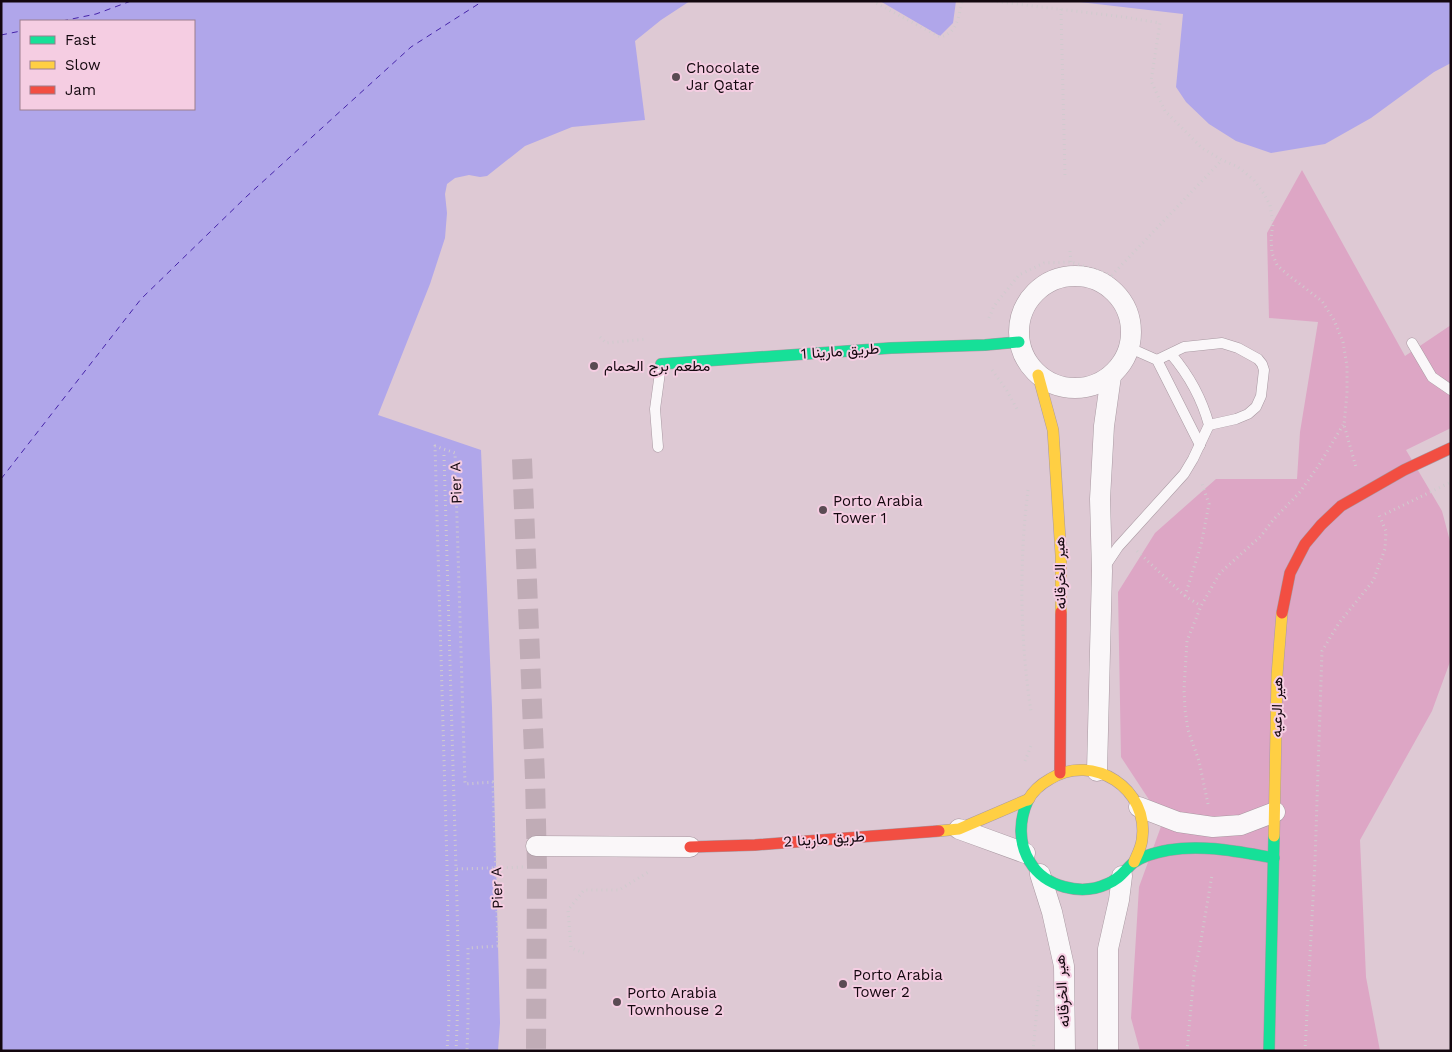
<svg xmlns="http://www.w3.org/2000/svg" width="1452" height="1052" viewBox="0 0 1452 1052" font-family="'Work Sans',Vazirmatn,sans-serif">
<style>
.green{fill:#dda6c5}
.water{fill:#b0a6ea;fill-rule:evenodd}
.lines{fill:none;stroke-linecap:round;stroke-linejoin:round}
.ferry{stroke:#4624a9;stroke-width:1;stroke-dasharray:6 5;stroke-linecap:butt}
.street-tunnel{stroke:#c0acb6;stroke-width:20;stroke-dasharray:20 10;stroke-linecap:butt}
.lane-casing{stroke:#a999a2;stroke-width:11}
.street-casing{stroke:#a999a2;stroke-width:21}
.fast-casing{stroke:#a999a2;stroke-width:12}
.slow-casing{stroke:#a999a2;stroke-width:12}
.jam-casing{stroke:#a999a2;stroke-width:12}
.path{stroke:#d0cbce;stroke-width:3;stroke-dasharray:1 4;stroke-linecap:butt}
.lane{stroke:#faf7f9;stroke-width:10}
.street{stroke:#faf7f9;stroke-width:20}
.fast{stroke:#16e098;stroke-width:11}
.slow{stroke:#ffcf43;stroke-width:11}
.jam{stroke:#f24e42;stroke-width:11}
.poi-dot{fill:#5a4b53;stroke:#f5cde2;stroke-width:2}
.labels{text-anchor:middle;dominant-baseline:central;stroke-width:4;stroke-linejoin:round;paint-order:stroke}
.poi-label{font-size:15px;fill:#13070e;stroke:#f5cde2;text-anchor:start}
.street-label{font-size:15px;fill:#13070e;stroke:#f5cde2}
</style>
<rect width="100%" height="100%" fill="#dec9d4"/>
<!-- green -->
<polygon class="green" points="1302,170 1405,356 1451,325 1451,428 1406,450 1442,511 1451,545 1451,659 1432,711 1360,840 1366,977 1380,1051 1140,1051 1131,1018 1139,887 1163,821 1121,757 1118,592 1155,533 1216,479 1297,479 1300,432 1318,322 1269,318 1267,233"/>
<!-- water -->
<g class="water">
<path d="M1 1H690L661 20 635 41 645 120 572 127 525 146 487 176 480 177 469 175 455 178 447 184 445 194 447 213 445 238 430 284 378 415 481 450 492 707 500 1023 498 1051H1ZM21 21H194V109H21Z"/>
<polygon points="880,1 956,1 953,23 940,36"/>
<polygon points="1071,1 1451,1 1451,63 1434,72 1371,118 1325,144 1271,153 1236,141 1209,124 1186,102 1176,87 1183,14"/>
</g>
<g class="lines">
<!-- ferry -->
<g class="ferry">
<polyline points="62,21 96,14 131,1"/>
<polyline points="1,35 21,31"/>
<polyline points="1,479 141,299 246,197 411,47 483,1"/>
</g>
<!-- street-tunnel -->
<polyline class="street-tunnel" points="522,459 535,778 537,867 536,1051"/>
<defs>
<g id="lane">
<polyline points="1412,343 1432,377 1451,390"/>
<polyline points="1130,348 1157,360 1200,445"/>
<polyline points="1157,360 1184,347 1222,343 1238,348 1258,359 1262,364 1264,370 1261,396 1256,407 1248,414 1236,419 1209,425"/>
<polyline points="658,447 655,409 661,365"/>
<path d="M1104 568 1118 547 1184 474 1193 459 1209 425C1202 399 1188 374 1171 354"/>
</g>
<g id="street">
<circle cx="1075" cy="332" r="56"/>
<polyline points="1097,771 1102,571 1100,499 1104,426 1111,376"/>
<polyline points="1139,807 1178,822 1213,827 1241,825 1275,812"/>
<polyline points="959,829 1025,853"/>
<polyline points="536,846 690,847"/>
<polyline points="1040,874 1052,912 1064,966 1065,1051"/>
<polyline points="1108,1051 1108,949 1119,900 1122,876"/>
</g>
<g id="fast">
<polyline points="661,364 891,348 985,345 1019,342"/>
<path d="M1028 800C1019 820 1018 843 1030 862 1045 887 1081 896 1107 884 1120 879 1124 871 1133 863 1142 856 1158 852 1169 850 1204 844 1239 852 1274 858"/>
<polyline points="1269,1051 1274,836"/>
</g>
<g id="slow">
<polyline points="1038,375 1053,430 1061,555 1061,612"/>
<path d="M1028 800C1033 791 1041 784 1050 779 1093 752 1150 789 1142 840 1141 848 1137 855 1134 862"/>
<polyline points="939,831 959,829 1029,799"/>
<polyline points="1274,836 1277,675 1282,613"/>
</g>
<g id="jam">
<polyline points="1282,613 1290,573 1305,544 1321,525 1341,506 1404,470 1451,448"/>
<polyline points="1060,773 1061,612"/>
<polyline points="690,847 755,845 939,831"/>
</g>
</defs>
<!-- lane casing -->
<use href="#lane" class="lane-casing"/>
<!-- street casing -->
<use href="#street" class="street-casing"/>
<!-- fast casing -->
<use href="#fast" class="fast-casing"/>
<!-- slow casing -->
<use href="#slow" class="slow-casing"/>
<!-- jam casing -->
<use href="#jam" class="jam-casing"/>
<!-- path -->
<g class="path">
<path d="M872 1 940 37C958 33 958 17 962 2L963 1"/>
<polyline points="992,1 1124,17 1160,23 1151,81 1165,111 1202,148 1222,160 1238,167 1254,180 1264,194 1270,205 1273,223 1271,238 1272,253 1277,265 1288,275 1322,301 1334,320 1343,342 1347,366 1347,393 1344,425 1356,467"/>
<polyline points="1061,9 1065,178"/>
<polyline points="1070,251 1072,276"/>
<polyline points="989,318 994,306 1019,275 1044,263 1071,262 1112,275 1222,160"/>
<polyline points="600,337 606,343 647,339"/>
<polyline points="992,370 1006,389 1017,409"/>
<polyline points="444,455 456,869 526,867"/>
<path d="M1028 490C1019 559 1020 642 1031 711"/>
<polyline points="1385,514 1451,482"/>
<polyline points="1137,551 1185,596 1201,606"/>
<polyline points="1185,596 1201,545 1209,504 1201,481"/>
<polyline points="1025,761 1032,743"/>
<polyline points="1208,804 1199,761 1188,730 1185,710 1184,689 1187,641 1201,606 1220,573 1261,536 1273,520 1300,492 1319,465 1343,425"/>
<polyline points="584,953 571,948 568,910 584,890 619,890 650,871"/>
<polyline points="447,1051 449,1020 447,865 435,446 455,453 465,784 493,782 498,946 468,948 468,1020 467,1051"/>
<path d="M456 1051C459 990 458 930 456 869"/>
<polyline points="1033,1051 1039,986"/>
<polyline points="1187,1051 1194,974 1200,946 1212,875"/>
<polyline points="1305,1051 1315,861 1322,651 1339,623 1373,581 1385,549 1386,531 1379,515"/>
</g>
<!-- lane -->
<use href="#lane" class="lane"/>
<!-- street -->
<use href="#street" class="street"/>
<!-- fast -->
<use href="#fast" class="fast"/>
<!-- slow -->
<use href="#slow" class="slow"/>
<!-- jam -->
<use href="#jam" class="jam"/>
</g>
<!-- markers -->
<g class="poi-dot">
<circle cx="676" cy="77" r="5"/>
<circle cx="594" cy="366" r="5"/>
<circle cx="823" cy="510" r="5"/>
<circle cx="843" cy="984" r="5"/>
<circle cx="617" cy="1002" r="5"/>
</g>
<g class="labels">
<!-- poi labels -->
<g class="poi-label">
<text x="686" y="68">Chocolate<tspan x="686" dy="17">Jar Qatar</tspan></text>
<text x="604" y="366">مطعم برج الحمام</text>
<text x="833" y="501">Porto Arabia<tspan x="833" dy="17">Tower 1</tspan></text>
<text x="853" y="975">Porto Arabia<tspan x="853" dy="17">Tower 2</tspan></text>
<text x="627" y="993">Porto Arabia<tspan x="627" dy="17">Townhouse 2</tspan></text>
</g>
<!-- street labels -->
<g class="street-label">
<text transform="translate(840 351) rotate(-4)">طريق مارينا 1</text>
<text transform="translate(456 483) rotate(-92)">Pier A</text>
<text transform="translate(1060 573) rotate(-91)">هير الخرقانه</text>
<text transform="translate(1277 707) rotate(-89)">هير الرعيه</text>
<text transform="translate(824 839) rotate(-4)">طريق مارينا 2</text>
<text transform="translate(497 888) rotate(-92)">Pier A</text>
<text transform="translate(1062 991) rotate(-94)">هير الخرقانه</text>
</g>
</g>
<!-- border -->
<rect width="1452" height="1052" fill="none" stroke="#13070e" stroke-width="5"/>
<!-- legend -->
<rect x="20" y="20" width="175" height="90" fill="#f5cde2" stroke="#9b7e8d"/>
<rect x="30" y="36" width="25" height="8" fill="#16e098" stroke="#9b7e8d"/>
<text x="65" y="45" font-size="15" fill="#13070e">Fast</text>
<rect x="30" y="61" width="25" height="8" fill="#ffcf43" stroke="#9b7e8d"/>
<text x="65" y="70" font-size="15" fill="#13070e">Slow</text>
<rect x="30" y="86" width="25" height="8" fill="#f24e42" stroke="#9b7e8d"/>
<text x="65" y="95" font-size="15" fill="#13070e">Jam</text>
</svg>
